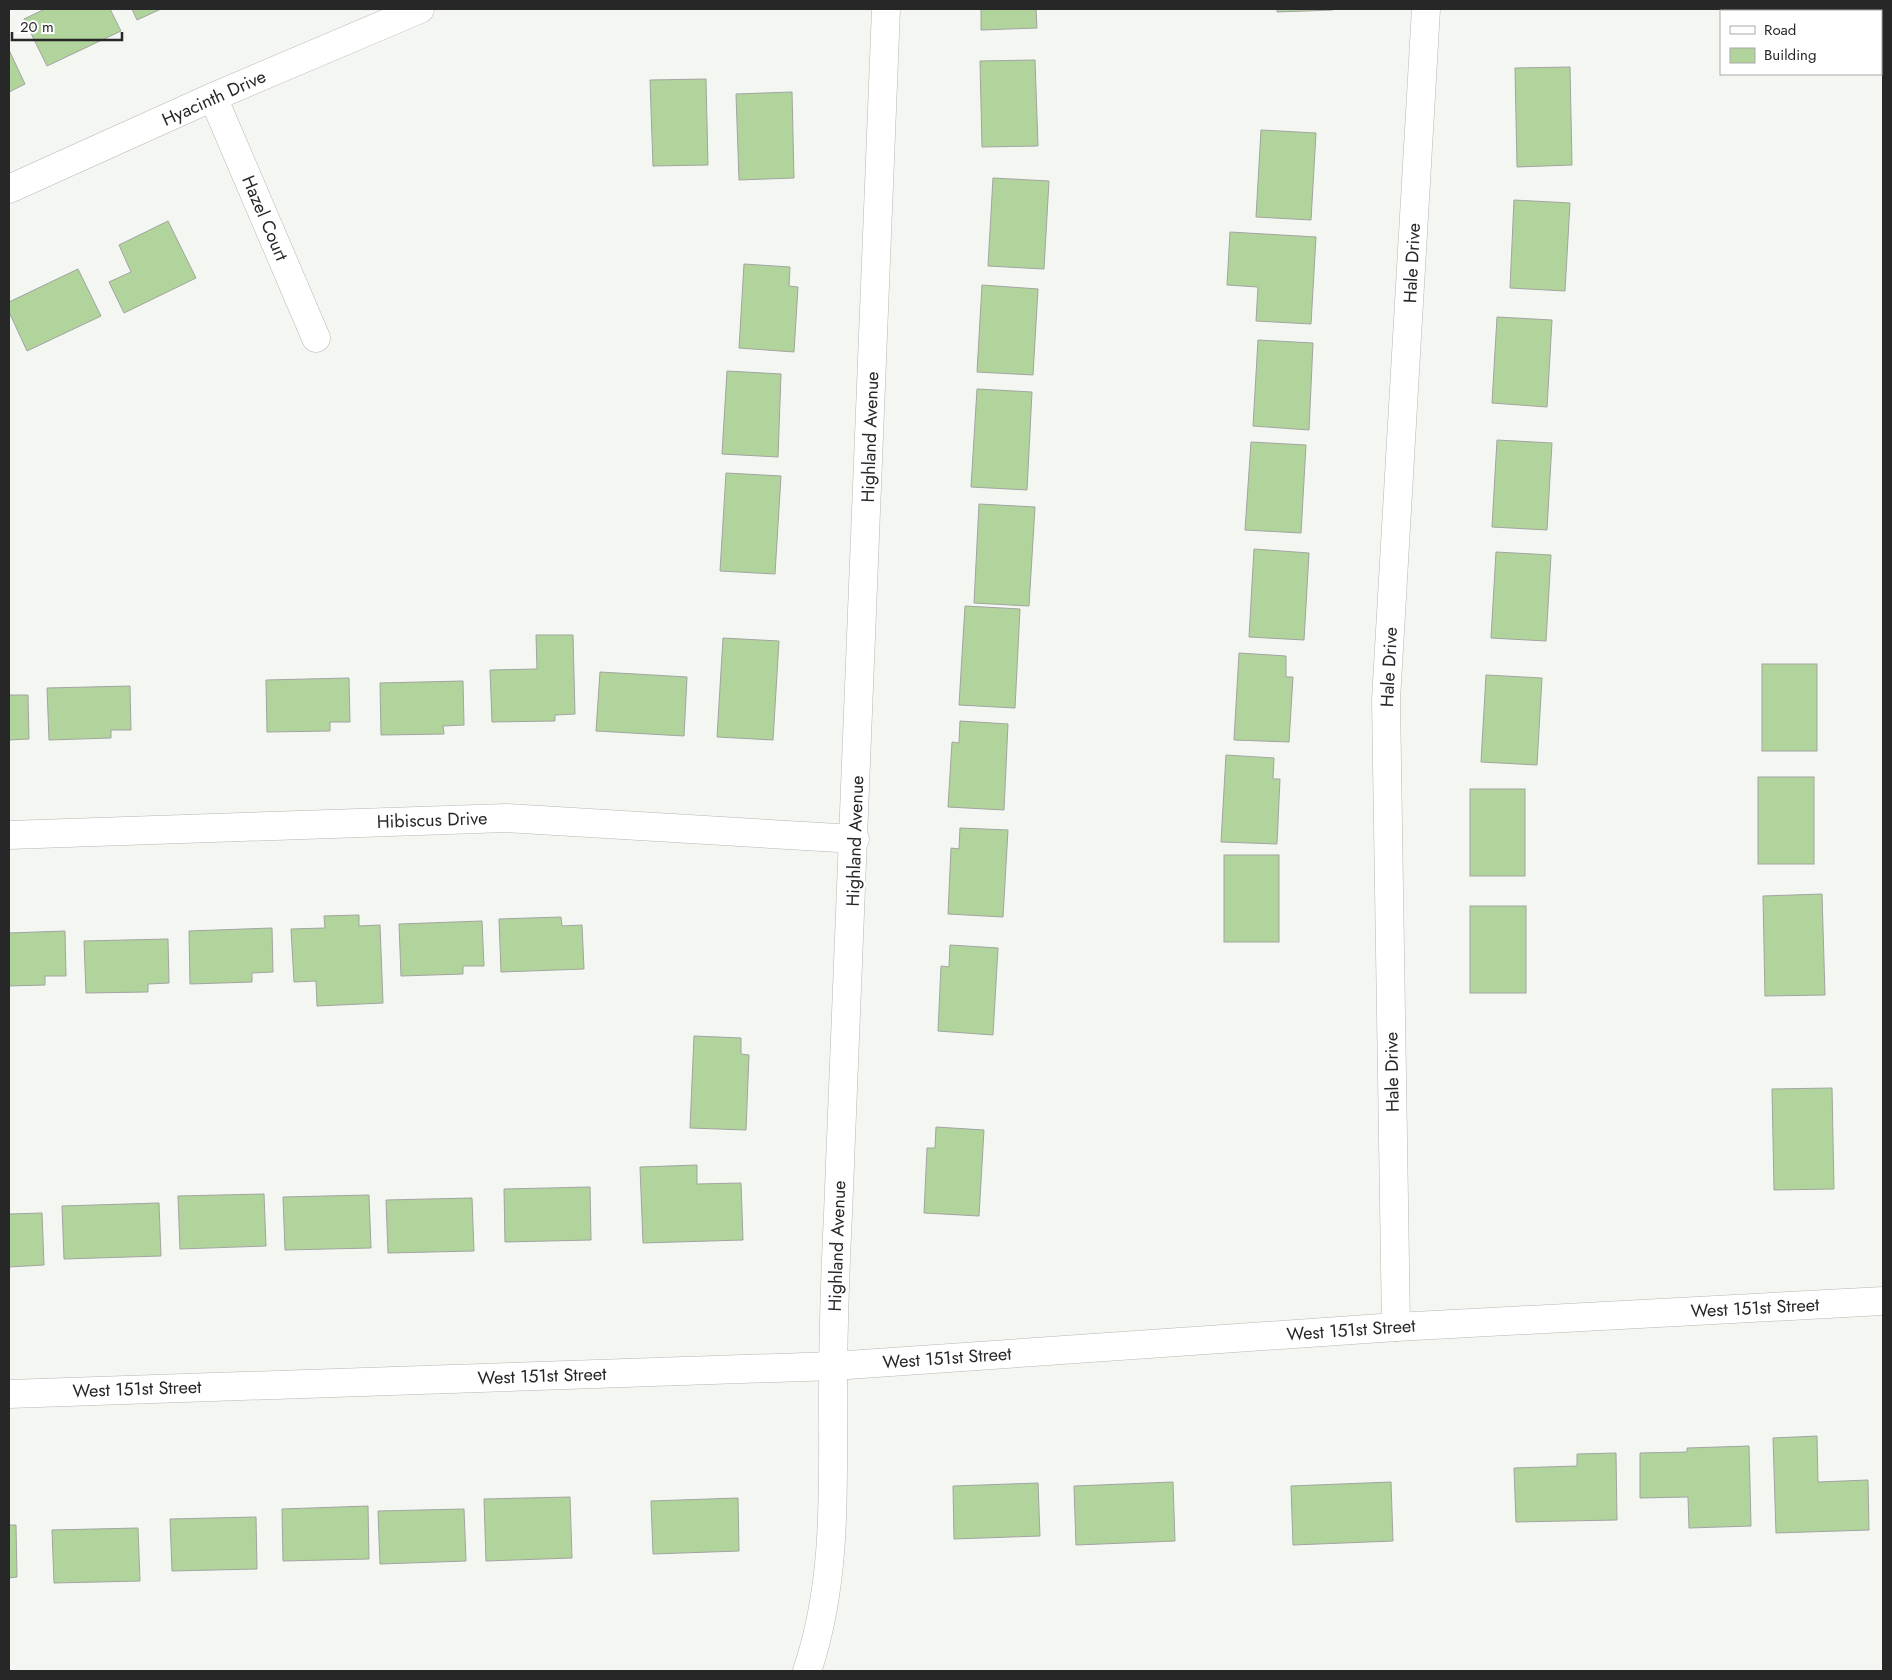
<svg xmlns="http://www.w3.org/2000/svg" width="1892" height="1680" viewBox="0 0 1892 1680" font-family="Jost,sans-serif">
<style>
.building{fill:#b1d49d;stroke:#a2a4a0}
.lines{fill:none;stroke-linecap:round;stroke-linejoin:round}
.street-casing{stroke:#b6b8b4;stroke-width:29}
.street{stroke:#fff;stroke-width:28}
.labels{text-anchor:middle;dominant-baseline:central;stroke-width:5;stroke-linejoin:round;paint-order:stroke}
.street-label{font-size:18px;fill:#262726;stroke:#fff}
</style>
<rect width="100%" height="100%" fill="#f4f6f2"/>
<!-- building -->
<g class="building">
<polygon points="45,9 110,9 121,31 47,66 24,19"/>
<polygon points="132,9 161,9 137,20"/>
<polygon points="981,9 1036,9 1037,28 981,30"/>
<polygon points="1277,9 1333,9 1333,10 1277,12"/>
<polygon points="9,50 25,84 9,92"/>
<polygon points="1035,60 1038,146 982,147 980,61"/>
<polygon points="1570,67 1572,165 1517,167 1515,68"/>
<polygon points="706,79 708,165 653,166 650,80"/>
<polygon points="792,92 794,178 739,180 736,94"/>
<polygon points="1261,130 1316,133 1311,220 1256,217"/>
<polygon points="993,178 1049,181 1044,269 988,266"/>
<polygon points="1514,200 1570,203 1565,291 1510,288"/>
<polygon points="168,221 196,278 124,313 109,282 131,272 119,245"/>
<polygon points="1230,232 1316,237 1311,324 1256,321 1258,287 1227,285"/>
<polygon points="744,264 790,267 789,286 798,287 794,352 739,348"/>
<polygon points="78,269 101,316 27,351 9,312 9,302"/>
<polygon points="982,285 1038,289 1033,375 977,372"/>
<polygon points="1497,317 1552,320 1547,407 1492,403"/>
<polygon points="1258,340 1313,343 1309,430 1253,426"/>
<polygon points="727,371 781,374 778,457 722,454"/>
<polygon points="977,389 1032,392 1027,490 971,487"/>
<polygon points="1497,440 1552,443 1547,530 1492,527"/>
<polygon points="1251,442 1306,445 1301,533 1245,530"/>
<polygon points="726,473 781,476 775,574 720,571"/>
<polygon points="979,504 1035,507 1029,606 974,603"/>
<polygon points="1254,549 1309,553 1304,640 1249,637"/>
<polygon points="1496,552 1551,555 1546,641 1491,638"/>
<polygon points="965,606 1020,609 1015,708 959,705"/>
<polygon points="536,635 573,635 575,714 555,715 555,721 492,722 490,670 537,669"/>
<polygon points="723,638 779,641 773,740 717,737"/>
<polygon points="1239,653 1286,656 1286,677 1293,677 1289,742 1234,740"/>
<rect x="1762" y="664" width="55" height="87"/>
<polygon points="600,672 687,677 684,736 596,731"/>
<polygon points="1486,675 1542,678 1537,765 1481,762"/>
<polygon points="349,678 350,722 330,722 330,731 267,732 266,680"/>
<polygon points="463,681 464,725 443,726 444,734 381,735 380,683"/>
<polygon points="130,686 131,730 111,730 111,738 49,740 47,688"/>
<polygon points="9,695 28,695 29,739 9,740"/>
<polygon points="960,721 1008,724 1004,810 948,807 952,742 959,743"/>
<polygon points="1226,755 1274,758 1273,779 1280,779 1277,844 1221,842"/>
<rect x="1758" y="777" width="56" height="87"/>
<rect x="1470" y="789" width="55" height="87"/>
<polygon points="960,828 1008,830 1003,917 948,914 951,848 959,849"/>
<rect x="1224" y="855" width="55" height="87"/>
<polygon points="1822,894 1825,995 1765,996 1763,896"/>
<rect x="1470" y="906" width="56" height="87"/>
<polygon points="359,915 359,926 380,925 383,1003 317,1006 316,981 294,982 291,929 325,928 324,916"/>
<polygon points="561,917 562,926 582,925 584,969 501,972 499,919"/>
<polygon points="482,921 484,966 463,966 463,974 401,976 399,924"/>
<polygon points="272,928 273,972 252,973 252,982 190,984 189,931"/>
<polygon points="65,931 66,976 45,976 45,985 9,986 9,933"/>
<polygon points="168,939 169,983 148,984 148,992 86,993 84,941"/>
<polygon points="950,945 998,948 993,1035 938,1031 941,966 949,967"/>
<polygon points="694,1036 741,1038 741,1054 749,1055 746,1130 690,1128"/>
<polygon points="1832,1088 1834,1189 1774,1190 1772,1089"/>
<polygon points="936,1127 984,1130 979,1216 924,1213 927,1148 935,1148"/>
<polygon points="697,1165 697,1184 741,1183 743,1240 643,1243 640,1167"/>
<polygon points="590,1187 591,1240 505,1242 504,1189"/>
<polygon points="264,1194 266,1246 180,1249 178,1196"/>
<polygon points="369,1195 371,1248 285,1250 283,1197"/>
<polygon points="472,1198 474,1251 388,1253 386,1200"/>
<polygon points="159,1203 161,1256 64,1259 62,1206"/>
<polygon points="42,1213 44,1265 9,1267 9,1214"/>
<polygon points="1817,1436 1818,1482 1868,1480 1869,1530 1776,1533 1773,1438"/>
<polygon points="1749,1446 1751,1526 1689,1528 1688,1497 1640,1498 1640,1453 1687,1452 1687,1448"/>
<polygon points="1616,1453 1617,1520 1516,1522 1514,1468 1577,1466 1577,1454"/>
<polygon points="1173,1482 1175,1541 1076,1545 1074,1486"/>
<polygon points="1391,1482 1393,1541 1293,1545 1291,1486"/>
<polygon points="1038,1483 1040,1536 954,1539 953,1486"/>
<polygon points="570,1497 572,1558 486,1561 484,1499"/>
<polygon points="738,1498 739,1551 653,1554 651,1501"/>
<polygon points="368,1506 369,1559 283,1561 282,1509"/>
<polygon points="464,1509 466,1561 380,1564 378,1511"/>
<polygon points="256,1517 257,1569 172,1571 170,1519"/>
<polygon points="9,1525 16,1525 17,1577 9,1578"/>
<polygon points="138,1528 140,1581 54,1583 52,1530"/>
</g>
<g class="lines">
<defs>
<g id="street">
<polyline points="213,97 316,338"/>
<polyline points="9,189 213,97 420,9"/>
<polyline points="9,835 506,818 855,839"/>
<polyline points="1396,1327 1386,700 1426,9"/>
<polyline points="9,1394 833,1366 1396,1327 1883,1301"/>
<path d="M807 1671C837 1583 833 1489 833 1398 833 1336 835 1275 838 1214 856 812 871 410 886 9"/>
</g>
</defs>
<!-- street casing -->
<use href="#street" class="street-casing"/>
<!-- street -->
<use href="#street" class="street"/>
</g>
<g class="labels">
<!-- street labels -->
<g class="street-label">
<text transform="translate(214 98) rotate(-24)">Hyacinth Drive</text>
<text transform="translate(265 218) rotate(67)">Hazel Court</text>
<text transform="translate(1412 263) rotate(-87)">Hale Drive</text>
<text transform="translate(870 437) rotate(-88)">Highland Avenue</text>
<text transform="translate(1389 667) rotate(-87)">Hale Drive</text>
<text transform="translate(432 820) rotate(-2)">Hibiscus Drive</text>
<text transform="translate(855 841) rotate(-88)">Highland Avenue</text>
<text transform="translate(1392 1072) rotate(-91)">Hale Drive</text>
<text transform="translate(837 1246) rotate(-88)">Highland Avenue</text>
<text transform="translate(1755 1308) rotate(-3)">West 151st Street</text>
<text transform="translate(1351 1330) rotate(-4)">West 151st Street</text>
<text transform="translate(947 1358) rotate(-4)">West 151st Street</text>
<text transform="translate(542 1376) rotate(-2)">West 151st Street</text>
<text transform="translate(137 1389) rotate(-2)">West 151st Street</text>
</g>
</g>
<!-- border -->
<rect width="1892" height="1680" fill="none" stroke="#262726" stroke-width="20"/>
<!-- legend -->
<rect x="1720" y="10" width="162" height="65" fill="#ffffff" stroke="#a8a9a8"/>
<rect x="1730" y="26" width="25" height="8" fill="#ffffff" stroke="#a8a9a8"/>
<text x="1764" y="35" font-size="15" fill="#262726">Road</text>
<rect x="1730" y="48" width="25" height="15" fill="#b1d49d" stroke="#a8a9a8"/>
<text x="1764" y="60" font-size="15" fill="#262726">Building</text>
<!-- scale -->
<path d="M12 32v8h110v-8" fill="none" stroke="#262726" stroke-width="2.5"/>
<text x="20" y="32" font-size="15" fill="#262726" stroke="#ffffff" stroke-width="4" paint-order="stroke">20 m</text>
</svg>
